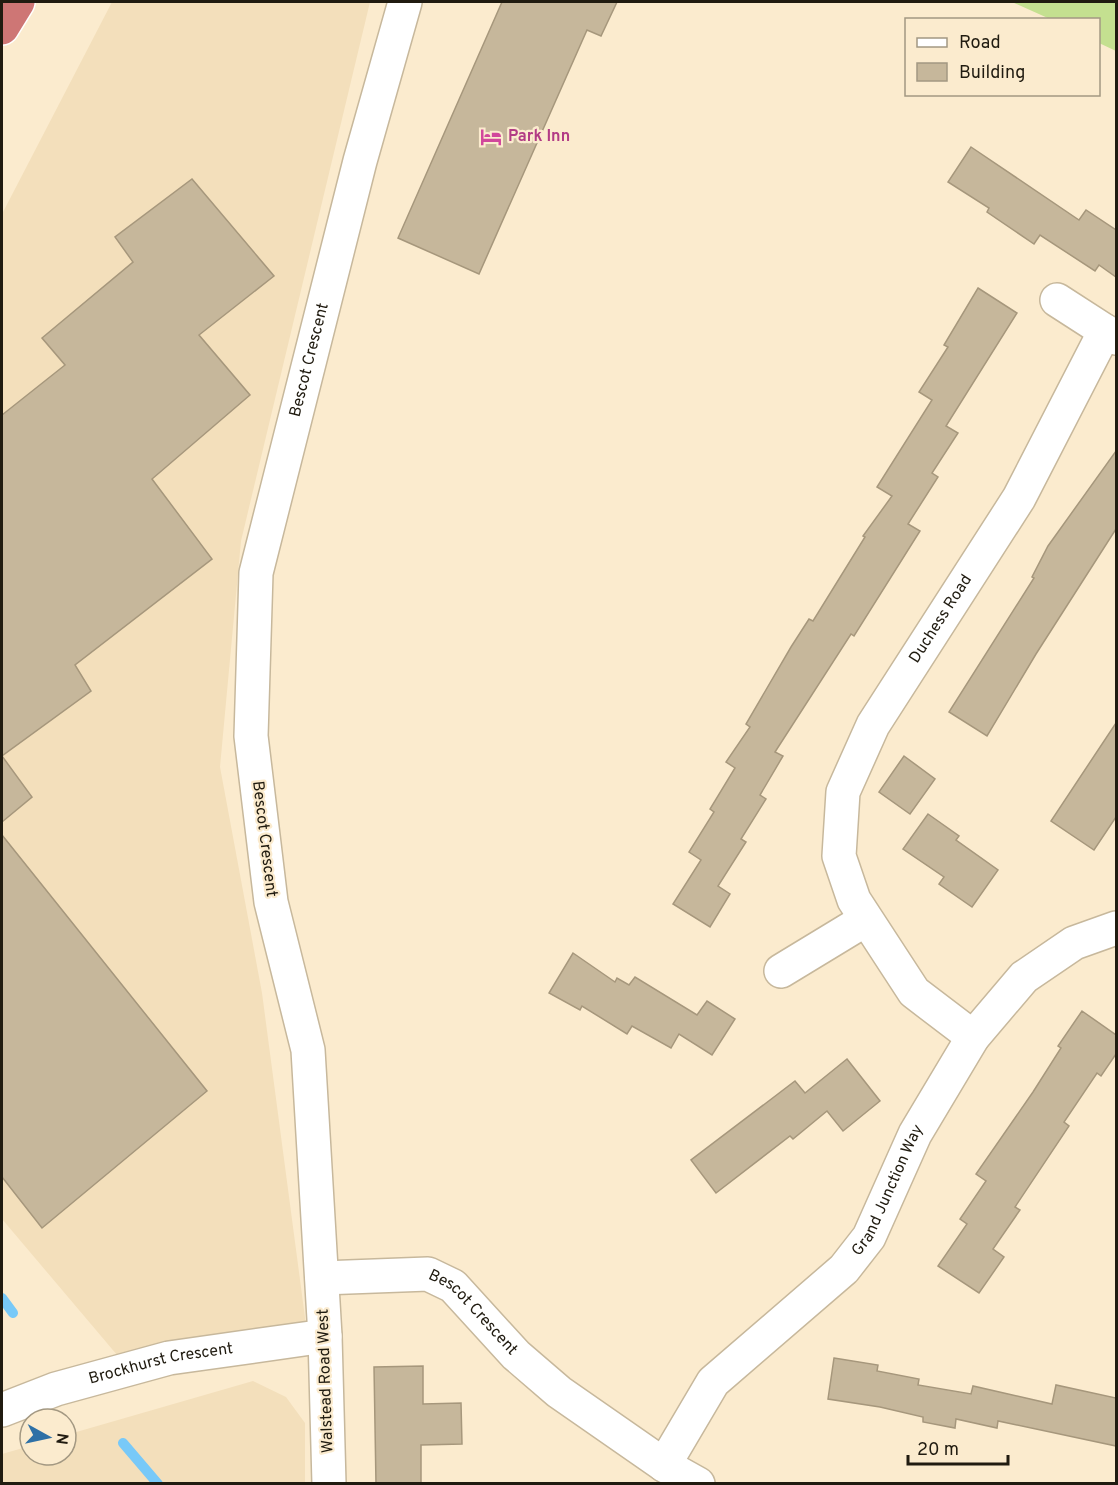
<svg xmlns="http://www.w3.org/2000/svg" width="1118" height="1485" viewBox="0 0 1118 1485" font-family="Overpass,sans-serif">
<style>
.built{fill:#f3dfbb}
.green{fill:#c4e090}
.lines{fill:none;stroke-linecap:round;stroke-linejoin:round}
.stream{stroke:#78c9f8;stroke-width:10}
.building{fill:#c6b79b;stroke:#a6977c;stroke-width:1.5}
.minor-casing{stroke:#c7b89c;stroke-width:36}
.highway-casing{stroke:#fff;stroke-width:36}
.minor{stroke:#fff;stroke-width:33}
.highway{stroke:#ce7675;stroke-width:33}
.labels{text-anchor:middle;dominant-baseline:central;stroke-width:4.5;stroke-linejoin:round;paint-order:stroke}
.hotel-label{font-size:16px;font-weight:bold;fill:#b23c85;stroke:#fbebce;text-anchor:start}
.street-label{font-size:16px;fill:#201b10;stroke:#fbebce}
</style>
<rect width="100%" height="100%" fill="#fbebce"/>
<!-- built -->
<g class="built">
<polygon points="112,2 370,2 241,541 220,767 262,993 306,1325 123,1362 2,1219 2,214"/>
<polygon points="253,1381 286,1397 305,1423 305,1483 2,1483 2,1454 30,1446 30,1455 66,1455 66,1435"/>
</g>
<!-- green -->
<polygon class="green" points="1012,2 1116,2 1116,51 1099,43 1098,20 1050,19"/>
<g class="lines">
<!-- stream -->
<g class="stream">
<polyline points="2,1298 13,1313"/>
<polyline points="123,1443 158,1484"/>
</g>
</g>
<!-- building -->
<g class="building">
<polygon points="502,2 617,2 601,36 587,30 479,274 398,238"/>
<polygon points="971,147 1079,220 1086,210 1116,230 1116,277 1099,265 1095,271 1040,235 1034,244 987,212 989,208 948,182"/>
<polygon points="192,179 274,276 199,335 250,395 152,479 212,559 75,665 91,691 2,756 32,797 2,822 2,415 65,365 42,338 133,262 115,237"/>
<polygon points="978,288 1017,313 946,426 958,433 932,473 938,477 908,524 920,531 854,636 851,634 775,752 783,756 760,795 766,799 741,839 746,842 718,886 730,894 710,927 673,904 701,860 689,852 714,812 710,809 735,768 726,762 750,727 746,724 791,647 809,619 813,621 865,537 863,536 892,496 877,487 932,400 919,392 948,347 944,345"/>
<polygon points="1116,451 1116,529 1036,654 987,736 949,712 1034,578 1032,577 1048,546"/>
<polygon points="1116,723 1116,817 1094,850 1051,821"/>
<polygon points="904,756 935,779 910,814 879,792"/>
<polygon points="928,814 959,836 956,840 998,870 972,907 939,884 944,877 903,849"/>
<polygon points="2,835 207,1091 42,1228 2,1177"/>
<polygon points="573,953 615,982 617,978 629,985 635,977 697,1015 707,1001 735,1019 712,1055 679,1034 671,1048 632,1026 627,1034 582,1006 580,1010 549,993"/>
<polygon points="1082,1011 1116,1035 1116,1054 1101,1076 1097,1073 1064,1122 1069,1126 1015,1207 1020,1210 993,1249 1004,1257 979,1293 938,1266 967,1224 960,1219 986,1181 976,1174 1033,1092 1061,1048 1058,1046"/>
<polygon points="847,1059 880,1101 843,1131 827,1111 793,1139 790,1136 716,1193 691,1160 795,1081 805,1093"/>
<polygon points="834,1358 878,1365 877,1371 919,1379 918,1385 971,1394 973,1386 1052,1404 1056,1385 1116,1398 1116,1446 998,1421 997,1428 956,1419 955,1428 923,1422 923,1417 880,1407 828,1399"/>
<polygon points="423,1366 423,1404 461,1403 462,1444 421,1445 421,1484 376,1484 374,1367"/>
</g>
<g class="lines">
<defs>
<g id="minor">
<polyline points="1057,300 1116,338"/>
<polyline points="781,971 865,920"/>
<path id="s1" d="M973 1037 914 992 854 900 839 856 843 792 873 725 1019 498 1105 331"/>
<path id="s2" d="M322 1278 428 1274 453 1286 516 1355 559 1392 664 1465 698 1484"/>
<path id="s3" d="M2 1410 56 1389 169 1358 325 1336"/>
<path id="s4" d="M664 1465 713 1382 844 1269 869 1237 915 1134 973 1037 1024 977 1074 943 1116 928"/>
<path id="s5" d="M329 1484 325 1336 308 1050 271 902 251 736 256 573 360 161 405 2"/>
</g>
<polyline id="highway" points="2,28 18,2"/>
</defs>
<!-- minor casing -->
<use href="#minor" class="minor-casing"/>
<!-- highway casing -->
<use href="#highway" class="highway-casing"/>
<!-- minor -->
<use href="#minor" class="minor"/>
<!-- highway -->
<use href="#highway" class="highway"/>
</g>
<!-- icons -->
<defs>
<symbol id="hotel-bare" viewBox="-9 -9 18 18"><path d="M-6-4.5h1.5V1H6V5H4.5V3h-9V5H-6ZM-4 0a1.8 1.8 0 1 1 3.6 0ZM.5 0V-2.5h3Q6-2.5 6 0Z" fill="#d1479c" stroke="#fbebce" stroke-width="2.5" paint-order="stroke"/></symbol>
</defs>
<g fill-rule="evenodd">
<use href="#hotel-bare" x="476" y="122" width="30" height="30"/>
</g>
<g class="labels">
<!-- hotel labels -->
<g class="hotel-label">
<text x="508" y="137">Park Inn</text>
</g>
<!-- street labels -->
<g class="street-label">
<text stroke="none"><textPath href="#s5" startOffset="1137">Bescot Crescent</textPath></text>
<text stroke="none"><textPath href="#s1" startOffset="494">Duchess Road</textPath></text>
<text transform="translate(264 839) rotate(83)">Bescot Crescent</text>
<text stroke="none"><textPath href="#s4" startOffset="360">Grand Junction Way</textPath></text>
<text stroke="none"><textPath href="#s2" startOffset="166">Bescot Crescent</textPath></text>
<text stroke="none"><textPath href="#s3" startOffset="166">Brockhurst Crescent</textPath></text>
<text transform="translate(326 1381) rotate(-92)">Walstead Road West</text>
</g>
</g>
<!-- border -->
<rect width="1118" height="1485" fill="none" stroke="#201b10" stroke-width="6"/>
<!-- legend -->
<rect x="905" y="18" width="195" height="78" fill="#fbebce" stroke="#a39882" stroke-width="1.5"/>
<rect x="917" y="38" width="30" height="9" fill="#ffffff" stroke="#a39882" stroke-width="1.5"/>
<text x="959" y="48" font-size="18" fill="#201b10">Road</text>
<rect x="917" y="63" width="30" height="18" fill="#c6b79b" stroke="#a39882" stroke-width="1.5"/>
<text x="959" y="78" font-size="18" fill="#201b10">Building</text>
<!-- north arrow -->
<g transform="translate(48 1437) rotate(98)"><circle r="28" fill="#fbebce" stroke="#a39882" stroke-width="1.5"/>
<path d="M0-4.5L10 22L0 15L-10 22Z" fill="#2e70a6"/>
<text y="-9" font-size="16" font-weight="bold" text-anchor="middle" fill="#201b10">N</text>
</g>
<!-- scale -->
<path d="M908 1455v9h100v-9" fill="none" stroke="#201b10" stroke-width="3"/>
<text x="917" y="1455" font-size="18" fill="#201b10" stroke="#fbebce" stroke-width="4.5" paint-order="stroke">20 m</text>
</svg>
